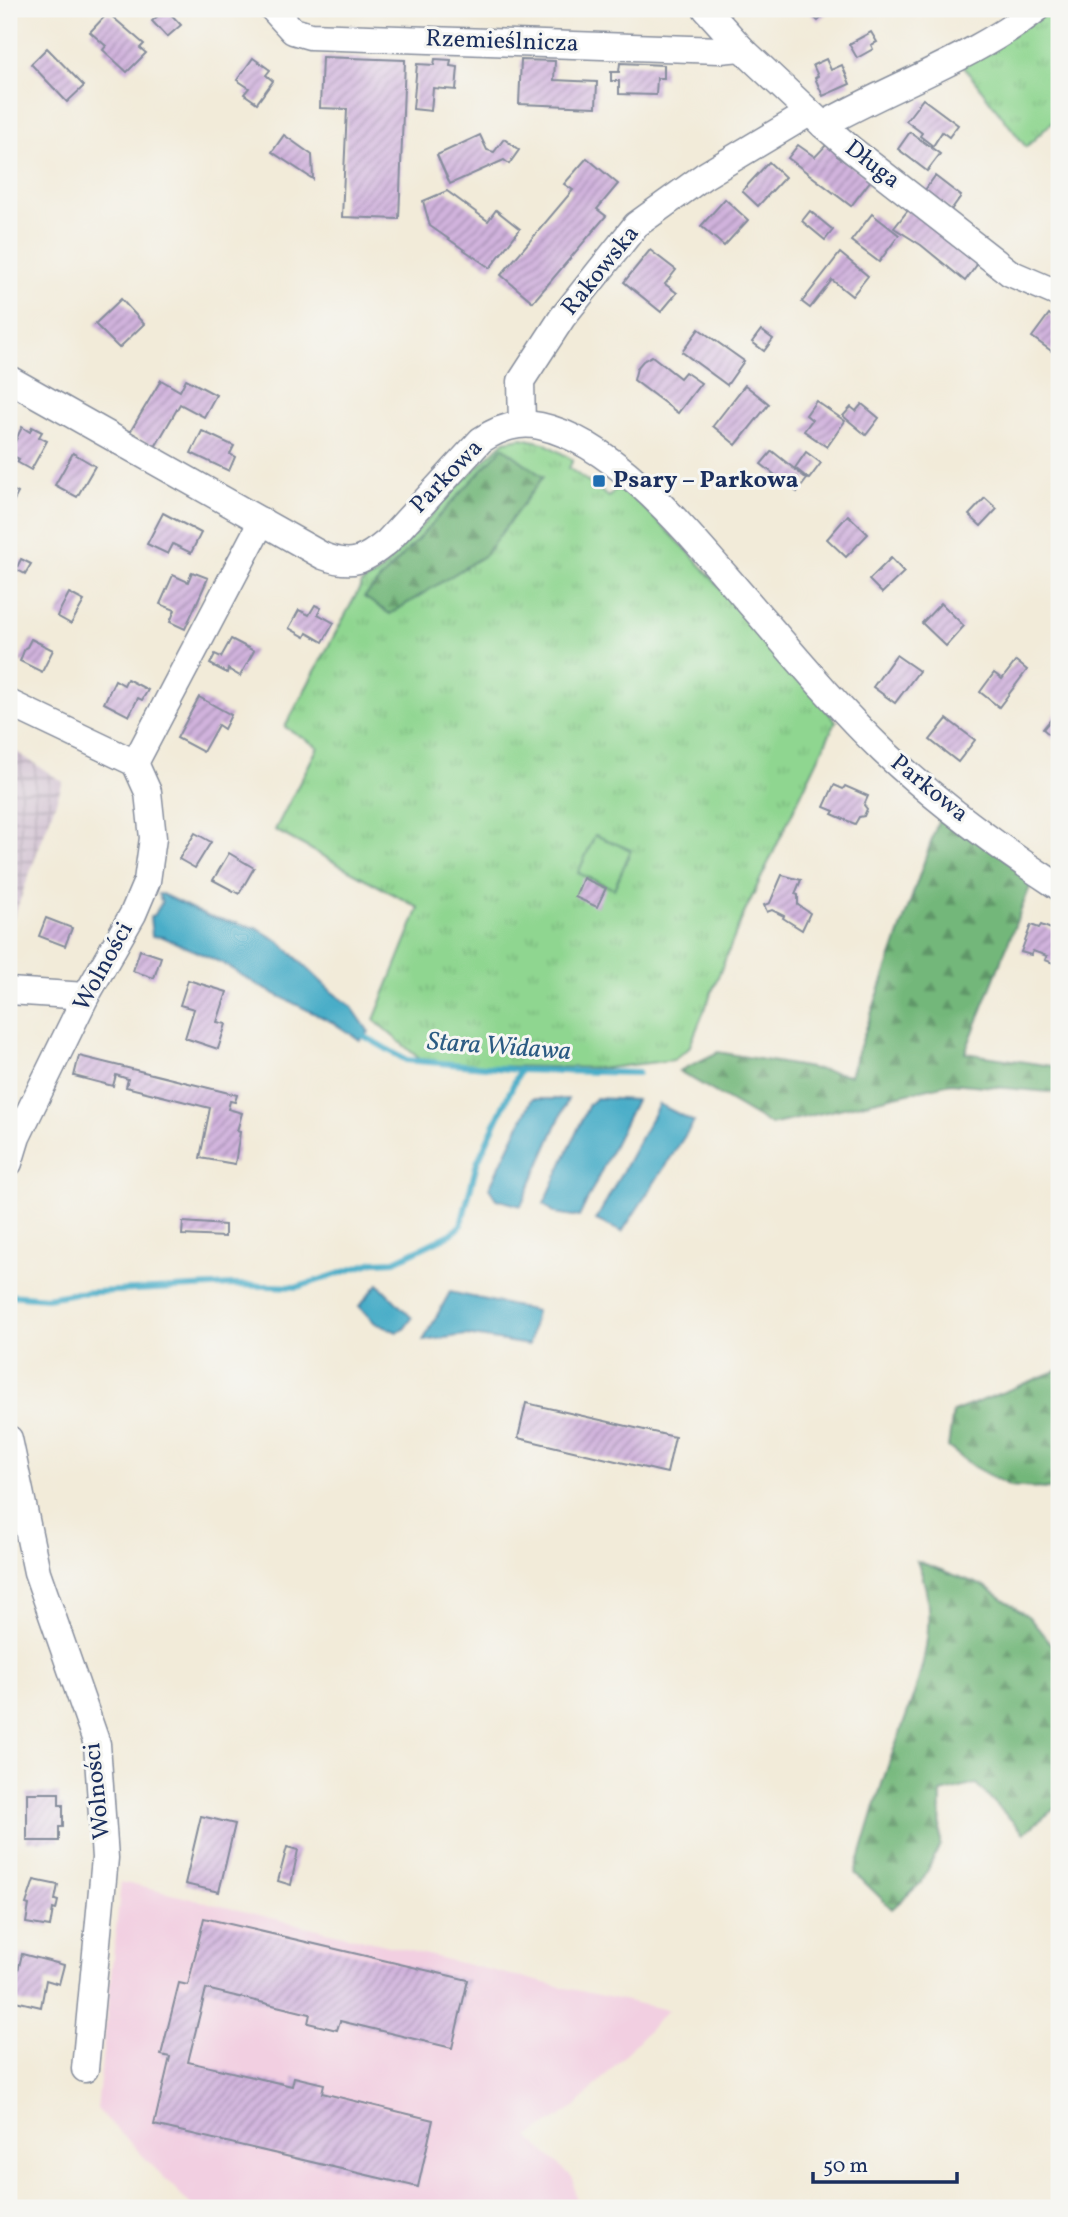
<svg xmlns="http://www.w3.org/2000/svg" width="1068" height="2217" viewBox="0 0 1068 2217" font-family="Vollkorn,serif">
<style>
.built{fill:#f2cfe1}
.industrial{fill:url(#industrial-grid)}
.grass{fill:url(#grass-tufts);stroke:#558277;stroke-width:2}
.forest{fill:url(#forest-firs);stroke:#47736c;stroke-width:2}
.pitch{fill:#8fd690;stroke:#558277;stroke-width:2}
.water{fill:#49adc8;stroke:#326e93;stroke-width:2}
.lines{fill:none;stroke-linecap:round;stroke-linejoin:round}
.stream{stroke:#49adc8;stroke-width:6}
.building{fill:url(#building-hatch)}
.minor-casing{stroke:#868d9c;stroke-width:29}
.minor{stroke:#fff;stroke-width:26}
.poi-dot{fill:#1f6fb2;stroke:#f6f6f2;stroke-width:2.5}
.labels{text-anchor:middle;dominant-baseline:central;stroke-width:6;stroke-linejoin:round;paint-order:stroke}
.street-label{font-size:24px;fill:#1b2f5e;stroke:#f6f6f2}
.poi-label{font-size:24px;font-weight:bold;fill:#1b2f5e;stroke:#f6f6f2;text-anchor:start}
.water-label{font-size:26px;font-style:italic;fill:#2b5b83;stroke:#f6f6f2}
</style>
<defs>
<pattern id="industrial-grid" width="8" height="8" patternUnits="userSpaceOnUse" patternTransform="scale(1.75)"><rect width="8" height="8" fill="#cfbdcf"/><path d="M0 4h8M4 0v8" fill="none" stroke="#a79aab"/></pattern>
<pattern id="grass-tufts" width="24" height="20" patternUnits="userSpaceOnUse" patternTransform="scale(1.75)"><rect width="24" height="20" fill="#8fd690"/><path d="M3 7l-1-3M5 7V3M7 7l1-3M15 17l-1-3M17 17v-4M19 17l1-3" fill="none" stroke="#7bb87f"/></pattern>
<pattern id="forest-firs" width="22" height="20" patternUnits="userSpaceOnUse" patternTransform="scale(1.75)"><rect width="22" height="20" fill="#73b77a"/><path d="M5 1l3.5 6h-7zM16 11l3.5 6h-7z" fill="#5e9567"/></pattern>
<pattern id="building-hatch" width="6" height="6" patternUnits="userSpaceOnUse" patternTransform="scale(1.75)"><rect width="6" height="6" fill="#d1b3dd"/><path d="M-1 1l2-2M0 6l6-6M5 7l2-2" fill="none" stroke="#a992b6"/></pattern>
</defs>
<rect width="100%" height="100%" fill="#f6f6f2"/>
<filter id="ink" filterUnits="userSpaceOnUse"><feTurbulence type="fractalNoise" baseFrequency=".0143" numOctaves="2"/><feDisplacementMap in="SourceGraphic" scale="14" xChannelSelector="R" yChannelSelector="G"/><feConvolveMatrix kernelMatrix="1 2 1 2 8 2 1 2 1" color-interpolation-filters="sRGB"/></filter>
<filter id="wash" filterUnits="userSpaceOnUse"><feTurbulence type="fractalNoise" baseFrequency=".00686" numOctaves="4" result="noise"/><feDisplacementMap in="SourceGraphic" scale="28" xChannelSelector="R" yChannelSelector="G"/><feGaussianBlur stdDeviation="1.57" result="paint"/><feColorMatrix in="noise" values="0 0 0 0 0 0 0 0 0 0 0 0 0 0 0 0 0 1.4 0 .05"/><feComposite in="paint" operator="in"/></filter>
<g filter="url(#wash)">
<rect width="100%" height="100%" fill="#f2ebd9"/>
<!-- built -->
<polygon class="built" points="121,1882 562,1987 668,2010 576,2106 529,2137 572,2177 578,2208 194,2208 97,2109"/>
<!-- industrial -->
<polygon class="industrial" points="9,747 63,782 9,930"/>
<!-- grass -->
<g class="grass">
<polygon points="1052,9 1059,9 1059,116 1026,147 963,66"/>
<polygon points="522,438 544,443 573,460 569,468 609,497 616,489 627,491 691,554 836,721 742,918 689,1048 673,1060 607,1068 493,1066 422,1061 374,1020 419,908 275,830 318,747 285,727 363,582 377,575 464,480 505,441"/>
</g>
<!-- forest -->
<g class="forest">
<polygon points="503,447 543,477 485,555 390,614 364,597"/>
<polygon points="941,813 1033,879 965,1053 1059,1067 1059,1093 951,1083 771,1125 679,1071 718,1052 850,1075"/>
<polygon points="1059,1370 1059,1490 1010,1486 974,1467 948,1447 953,1412"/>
<path d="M917 1561 986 1587 1029 1617 1054 1648 1059 1647V1805L1024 1833 976 1784 941 1793 940 1845 922 1882 892 1909 855 1873C866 1838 875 1803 887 1769 909 1703 948 1632 917 1561Z"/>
</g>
<!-- pitch -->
<polygon class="pitch" points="595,835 631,850 614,889 578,873"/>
<!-- water -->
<g class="water">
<polygon points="158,894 162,894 207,916 256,928 280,942 332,992 351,1006 369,1032 360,1040 332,1022 261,987 222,963 163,937 152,936 150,917 155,914 162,902"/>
<polygon points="596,1098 636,1100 579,1217 555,1213 544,1204 589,1104"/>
<polygon points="532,1099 568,1099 521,1206 496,1199 489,1188"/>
<polygon points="659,1104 694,1122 622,1232 596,1220"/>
<polygon points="378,1284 412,1318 404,1329 397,1332 375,1323 359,1306"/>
<polygon points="450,1292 536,1311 529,1345 466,1335 423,1341"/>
</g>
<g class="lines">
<!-- stream -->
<g class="stream">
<polyline points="364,1036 406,1060 520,1070 638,1073"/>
<polyline points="9,1295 47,1298 76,1293 233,1285 298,1287 374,1262 395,1261 451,1234 461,1225 477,1163 520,1070"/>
</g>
</g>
<g id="blocks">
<!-- building -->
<g class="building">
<polygon points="166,9 181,25 167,37 152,21"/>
<polygon points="806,9 831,9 818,21"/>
<polygon points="108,13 144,44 140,48 146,53 127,72 103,50 106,46 90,32"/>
<polygon points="871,32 877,42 871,45 873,49 857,58 849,44"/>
<polygon points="47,48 84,86 67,102 31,64"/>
<polygon points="322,57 405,60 399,219 342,217 347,109 320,108"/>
<polygon points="253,58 270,70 266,75 273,81 257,103 244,94 249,88 237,80"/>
<polygon points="435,59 451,60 450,66 458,67 456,90 433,88 431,111 413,109 417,64 434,65"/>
<polygon points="826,59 831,70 842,65 850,84 823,96 815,78 818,76 813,65"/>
<polygon points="521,60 555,61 554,80 597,82 596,107 519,104"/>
<polygon points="620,63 664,65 664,78 657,78 656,95 619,94 619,81 611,81 611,72 619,72"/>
<polygon points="923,99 958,125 949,137 942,132 933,146 920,136 922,133 906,121"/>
<polygon points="910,132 940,154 927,171 898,149"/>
<polygon points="284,135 312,155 313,179 272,152"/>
<polygon points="480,135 487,150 494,152 504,139 519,150 509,164 504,160 450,184 437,155"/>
<polygon points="828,143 841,151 837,156 871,180 851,206 788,158 798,145 815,157"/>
<polygon points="587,158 618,184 597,209 606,216 533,302 501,275 573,190 564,184"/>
<polygon points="769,162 785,177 758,206 742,191"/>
<polygon points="935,176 961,196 951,210 925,190"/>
<polygon points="447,191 488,221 496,210 520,229 490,268 430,226 423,201"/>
<polygon points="725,199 748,220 724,246 701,226"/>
<polygon points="909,209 979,262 965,281 921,245 894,228"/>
<polygon points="810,211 833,230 825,240 802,221"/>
<polygon points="872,214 899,235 879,262 851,241"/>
<polygon points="650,250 676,270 665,284 677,293 661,312 624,282"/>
<polygon points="840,253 868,276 852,296 832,280 810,308 802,302"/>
<polygon points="121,299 144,324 119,348 95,324"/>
<polygon points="1058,313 1059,352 1057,355 1032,337 1049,314 1054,318"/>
<polygon points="699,329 744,361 727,385 682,352"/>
<polygon points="761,330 773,339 764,351 752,342"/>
<polygon points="652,356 680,378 685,372 701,383 678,413 634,380 637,368 643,361"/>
<polygon points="186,379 216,395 204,417 180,404 155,447 130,432 161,380 180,391"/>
<polygon points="745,385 769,404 736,445 713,426"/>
<polygon points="816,401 845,421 827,447 804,431 812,420 806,415"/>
<polygon points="862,404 879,418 866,435 843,416 851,407 856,411"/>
<polygon points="22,427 30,432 32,427 42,432 39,437 47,441 31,470 17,462 19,459 9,454"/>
<polygon points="202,431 234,446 230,454 235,457 229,471 191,453"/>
<polygon points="772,451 807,479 797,492 761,464"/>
<polygon points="806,452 821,463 809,479 795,468"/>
<polygon points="73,453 95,466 77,497 55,485"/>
<polygon points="9,488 18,493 11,506 9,505"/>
<polygon points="985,498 997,509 981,526 969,515"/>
<polygon points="163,513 201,533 191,553 173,544 168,554 147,544"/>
<polygon points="848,515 868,534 846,557 827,539"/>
<polygon points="891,558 904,572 882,593 869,580"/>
<polygon points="21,559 31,564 25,574 16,569"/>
<polygon points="192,572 208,578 185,629 170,622 175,610 160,604 173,575 188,582"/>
<polygon points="69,593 84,601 71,624 57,616"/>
<polygon points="941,603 964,626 946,646 922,623"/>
<polygon points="315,605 321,608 318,614 334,623 323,642 307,633 305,637 289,628 299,610 309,615"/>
<polygon points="31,639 53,650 42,672 20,661 25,648 27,647"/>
<polygon points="231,639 254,651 240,676 228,669 227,673 210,664 215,654 221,657"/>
<polygon points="896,655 919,671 895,703 873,687"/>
<polygon points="1016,661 1027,670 999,707 980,692 994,673 1002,679"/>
<polygon points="127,679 148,690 142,700 138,698 129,716 104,703 115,680 124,685"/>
<polygon points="199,697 231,715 224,729 218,725 203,752 177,738"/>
<polygon points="1059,710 1059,743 1043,729"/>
<polygon points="947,719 975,740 958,762 930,740"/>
<polygon points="834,785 843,789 845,786 868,796 864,805 867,809 864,816 859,817 855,824 832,814 834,811 824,807"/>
<polygon points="195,833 211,842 195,868 179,859"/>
<polygon points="229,853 254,868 239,894 213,880"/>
<polygon points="782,875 801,880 795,894 798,895 798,905 810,913 802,930 783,918 784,916 772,910 767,912 764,905 770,903"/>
<polygon points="583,878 606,888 597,907 575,897"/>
<polygon points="46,918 72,928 65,946 39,936"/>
<polygon points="1031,925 1039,928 1041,925 1059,932 1059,965 1045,960 1047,956 1033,951 1031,955 1021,952"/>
<polygon points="140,950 161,957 154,978 133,971"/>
<polygon points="188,980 227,992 217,1022 226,1024 218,1049 185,1038 194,1009 180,1005"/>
<polygon points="79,1056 237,1095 235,1102 230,1101 228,1109 242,1113 237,1131 240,1132 235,1164 200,1158 210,1108 126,1087 128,1079 116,1075 113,1086 74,1076"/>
<polygon points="183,1222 225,1225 225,1237 182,1235"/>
<polygon points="526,1403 675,1437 667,1473 518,1438"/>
<polygon points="27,1793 59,1793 59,1805 63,1805 63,1827 59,1827 59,1841 27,1841"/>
<polygon points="201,1816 235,1824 219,1892 185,1884"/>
<polygon points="287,1847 298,1850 291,1885 278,1881"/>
<polygon points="34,1880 58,1885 55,1900 58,1901 56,1910 53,1909 50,1927 26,1923 29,1905 26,1904"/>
<polygon points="204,1918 468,1980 452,2048 340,2021 337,2030 308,2023 310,2014 206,1989 188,2062 292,2086 294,2077 324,2084 322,2093 433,2120 418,2187 154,2125 170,2057 161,2055 179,1983 188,1985"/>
<polygon points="22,1954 64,1965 59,1984 46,1980 41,2007 11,2000"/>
</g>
</g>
</g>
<g filter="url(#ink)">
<use href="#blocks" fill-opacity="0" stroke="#868d9c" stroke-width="2"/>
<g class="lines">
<defs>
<g id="minor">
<polyline points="273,9 293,31 310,36 720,50 741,48"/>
<polyline points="706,9 741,48 823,125 851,149 1010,273 1059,294"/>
<path d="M823 125C894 85 972 59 1037 9"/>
<path d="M9 379 323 556C352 567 364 561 387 542L481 440C499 428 518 421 540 426 615 442 689 534 737 589 785 644 831 701 883 751 937 802 998 847 1059 887"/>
<polyline points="522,424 521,381 562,318 636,225 704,176 809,113"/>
<polyline points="9,703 135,763 262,521"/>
<polyline points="9,991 86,996"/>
<polyline points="9,1163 17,1137 86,996 133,914 147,881 153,838 148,792 135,763"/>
<polyline points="9,1439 37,1572 97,1744 105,1858 85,2069"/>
</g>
</defs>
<!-- minor casing -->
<use href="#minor" class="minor-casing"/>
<!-- minor -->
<use href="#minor" class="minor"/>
</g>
</g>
<!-- markers -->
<rect class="poi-dot" x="592" y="474" width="14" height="14" rx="3.5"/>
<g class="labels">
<!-- street labels -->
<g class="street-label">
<text transform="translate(502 42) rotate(2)">Rzemieślnicza</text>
<text transform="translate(872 165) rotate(38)">Długa</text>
<text transform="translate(601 271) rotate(-51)">Rakowska</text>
<text transform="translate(447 477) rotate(-46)">Parkowa</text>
<text transform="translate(929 789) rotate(39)">Parkowa</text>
<text transform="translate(104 967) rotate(-61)">Wolności</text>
<text transform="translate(98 1791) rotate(-96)">Wolności</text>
</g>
<!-- poi labels -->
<g class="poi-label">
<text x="613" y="481">Psary – Parkowa</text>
</g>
<!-- water labels -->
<g class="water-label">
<text transform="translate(499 1047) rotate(4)">Stara Widawa</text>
</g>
</g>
<!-- margin -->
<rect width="1068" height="2217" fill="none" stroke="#f6f6f2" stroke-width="35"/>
<!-- scale -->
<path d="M813 2172v10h144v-10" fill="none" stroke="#1b2f5e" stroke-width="3.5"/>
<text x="823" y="2172" font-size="21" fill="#1b2f5e" stroke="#f6f6f2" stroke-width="5" paint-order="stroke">50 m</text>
</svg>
